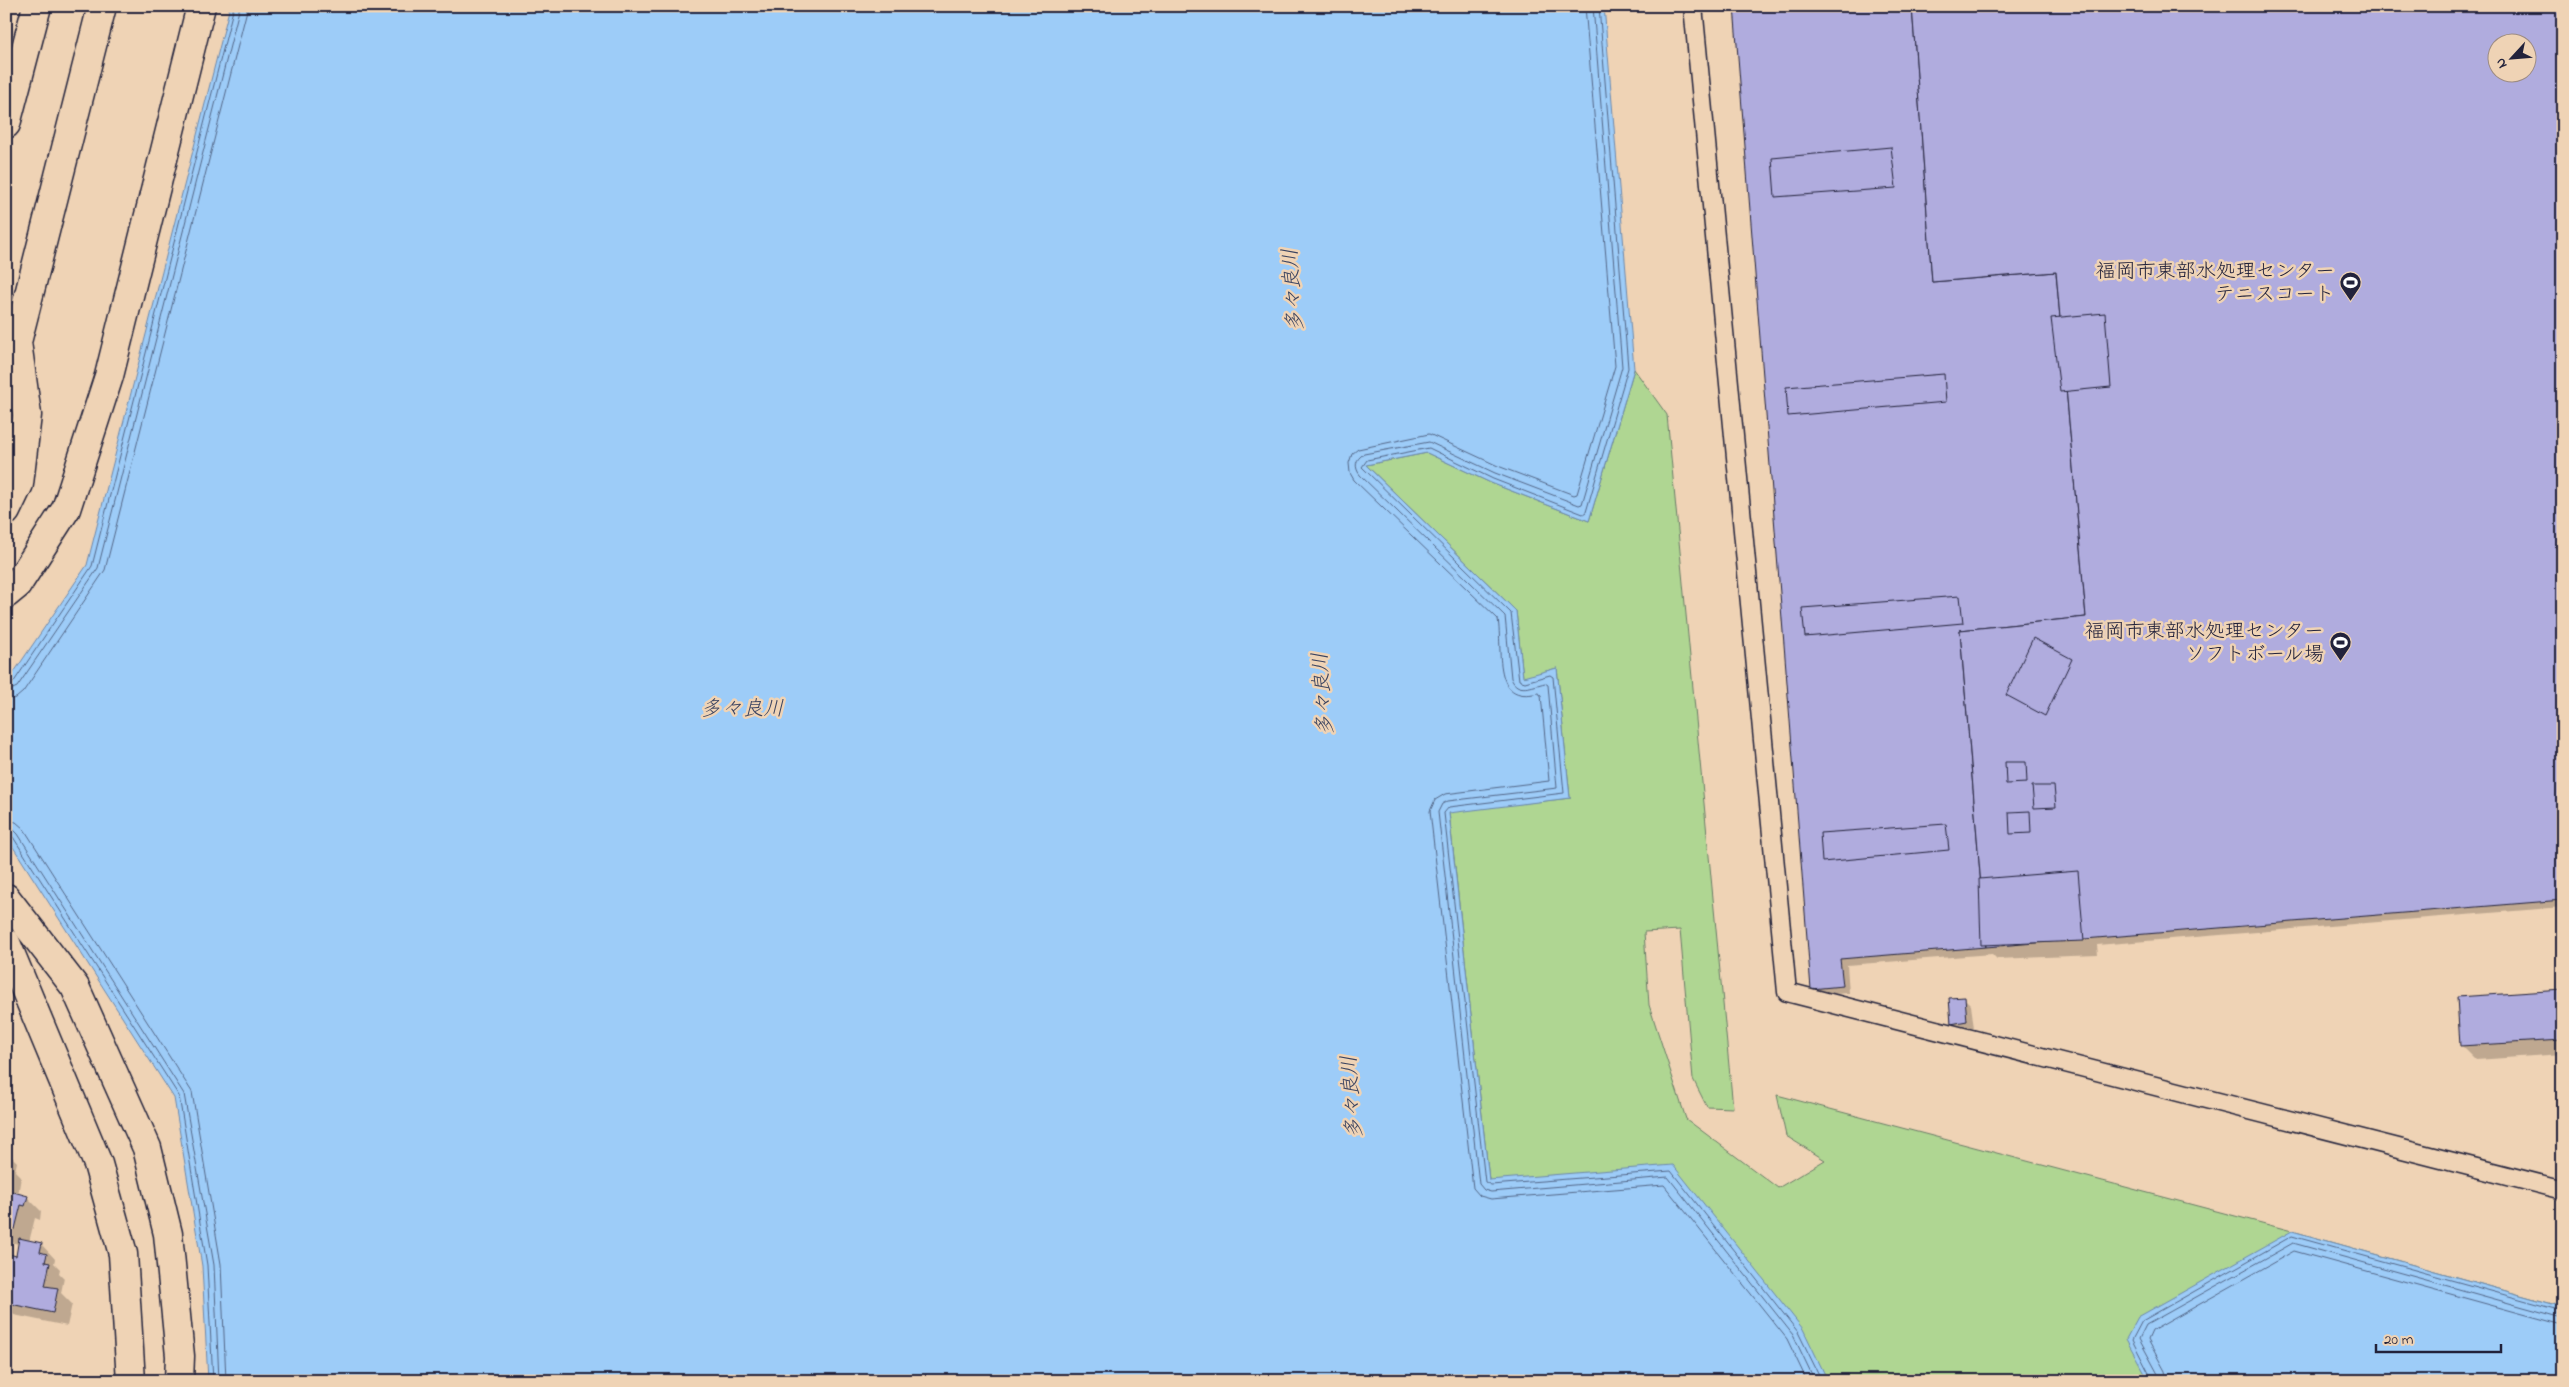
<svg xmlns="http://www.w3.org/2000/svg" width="2569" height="1387" viewBox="0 0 2569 1387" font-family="'Indie Flower','Klee One',sans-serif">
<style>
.green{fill:#afd692;stroke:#687c66}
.water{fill:#9dccf8;stroke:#6c88ac}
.shadow{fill:#0003;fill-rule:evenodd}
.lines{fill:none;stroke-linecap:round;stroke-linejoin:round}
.shore{stroke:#536687;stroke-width:1}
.building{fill:#b0acde;stroke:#22223b;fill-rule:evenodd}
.lane-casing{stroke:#22223b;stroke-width:21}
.street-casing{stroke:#22223b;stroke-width:31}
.secondary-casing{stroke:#22223b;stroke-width:31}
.lane{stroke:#efd3b5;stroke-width:18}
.street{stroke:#efd3b5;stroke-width:28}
.secondary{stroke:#efd3b5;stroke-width:28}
.labels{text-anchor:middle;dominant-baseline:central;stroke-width:5;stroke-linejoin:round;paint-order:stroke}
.poi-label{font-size:20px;fill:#22223b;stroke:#efd3b5;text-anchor:end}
.water-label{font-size:21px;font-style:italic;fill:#3b4461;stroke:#efd3b5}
</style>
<rect width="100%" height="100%" fill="#efd3b5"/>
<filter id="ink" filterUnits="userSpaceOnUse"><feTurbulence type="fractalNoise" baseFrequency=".02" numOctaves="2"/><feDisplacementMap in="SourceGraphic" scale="10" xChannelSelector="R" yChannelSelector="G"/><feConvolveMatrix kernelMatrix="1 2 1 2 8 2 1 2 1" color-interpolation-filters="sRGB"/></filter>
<g filter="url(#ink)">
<!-- green -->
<polygon class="green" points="1634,369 1667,415 1733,1108 1707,1107 1693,1079 1680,930 1644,932 1649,1005 1686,1119 1778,1188 1825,1160 1786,1136 1777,1095 2292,1231 2563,1307 2495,1381 1536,1381 1489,1180 1449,812 1570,798 1557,668 1523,678 1516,611 1366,465 1427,453 1491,483 1589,521"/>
<!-- water -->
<g class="water">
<polygon points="230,6 1604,6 1634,369 1589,521 1491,483 1427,453 1366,465 1516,611 1523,677 1557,668 1570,798 1449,813 1489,1180 1673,1165 1803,1329 1828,1381 208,1381 202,1266 174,1098 6,836 6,684 87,565"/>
<polygon points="2292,1231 2563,1307 2563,1381 2149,1381 2126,1339 2138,1317"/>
</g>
<!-- shadow -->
<g class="shadow">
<path d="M1735 6H2563V907L2097 945 2098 955 1997 959 1992 954 1847 965 1849 993 1819 995 1812 988ZM2496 42H2526V72H2496Z"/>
<polygon points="2563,991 2563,1054 2476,1060 2462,1046"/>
<polygon points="1964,998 1971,1005 1974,1028 1959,1030 1952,1023"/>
<polygon points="6,1151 17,1162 15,1171 21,1177 18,1195 27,1197 41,1211 40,1220 35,1218 29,1242 41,1244 55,1259 54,1263 60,1269 59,1273 64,1278 61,1293 72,1304 67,1326 14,1315 6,1307 6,1264 17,1257 19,1244 6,1241"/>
</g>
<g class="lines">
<!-- shore -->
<g class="shore">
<path d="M1585 6 1615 366 1577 494 1574 495 1498 466 1429 434 1358 449 1352 454 1349 463 1350 473 1354 480 1498 619C1503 650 1491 705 1538 693L1541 695 1549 781 1445 794 1435 800 1430 811 1473 1188 1480 1196 1491 1199 1664 1185 1787 1339 1807 1381"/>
<path d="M1593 6 1622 367 1582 504 1579 505 1495 473 1429 442 1364 454C1355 459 1354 467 1360 475L1505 616 1511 678C1517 694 1532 686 1545 683L1548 685 1557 788 1448 801 1442 804 1438 812 1479 1184 1484 1190 1491 1192 1668 1177 1793 1335 1815 1381"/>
<polyline points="1599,6 1628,368 1586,512 1583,514 1493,479 1429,448 1367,460 1362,467 1511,613 1519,680 1525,682 1550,675 1553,677 1564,793 1449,807 1444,813 1485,1182 1491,1185 1671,1171 1798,1332 1822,1381"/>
<polyline points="6,686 13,683 92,566 234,6"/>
<polyline points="6,692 17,687 98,568 240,6"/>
<polyline points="6,700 16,698 23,692 105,570 248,6"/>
<polyline points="6,820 16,822 24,829 192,1092 221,1264 226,1381"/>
<polyline points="6,828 13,829 18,834 184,1094 214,1265 219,1381"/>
<polyline points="6,834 13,837 179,1096 207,1265 213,1381"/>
<polyline points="2153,1381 2132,1340 2142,1321 2292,1236 2563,1311"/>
<polyline points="2159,1381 2158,1374 2139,1339 2146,1325 2293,1243 2563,1318"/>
<polyline points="2167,1381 2165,1371 2148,1340 2152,1331 2294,1251 2563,1325"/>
</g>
</g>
<!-- building -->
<g class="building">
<polygon points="1734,6 1912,6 1932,282 2056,272 2086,617 1960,630 1986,947 1840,959 1843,986 1811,989"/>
<path d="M1912 6H2563V900L1986 947 1960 630 2086 617 2056 272 1932 282ZM2496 42H2526V72H2496Z"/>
<polygon points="1891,147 1896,188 1775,197 1772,158"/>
<polygon points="2105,313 2111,387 2060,392 2051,318"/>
<polygon points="1944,374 1946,402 1788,416 1786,387"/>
<polygon points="1960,596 1963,623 1805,637 1802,608"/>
<polygon points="2033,638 2072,659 2045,716 2006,695"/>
<polygon points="2005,762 2026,762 2027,783 2006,784"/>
<polygon points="2032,786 2054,786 2056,807 2034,808"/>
<polygon points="2030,811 2031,833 2010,834 2009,812"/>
<polygon points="1946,824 1949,850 1822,862 1820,833"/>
<polygon points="2078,871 2084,941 1981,945 1979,879"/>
<polygon points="2563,990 2563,1040 2460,1046 2457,997"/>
<polygon points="1965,997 1967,1021 1951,1024 1949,998"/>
<polygon points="6,1190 28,1196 25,1206 21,1205 15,1229 11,1228 11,1232 6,1231"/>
<polygon points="19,1238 42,1243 40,1252 47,1254 45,1262 50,1263 45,1286 58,1288 53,1313 6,1303 6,1263 9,1254 16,1256"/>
</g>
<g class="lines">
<defs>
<polyline id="lane" points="1693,6 1787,992 2563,1190"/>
<g id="street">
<polyline points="6,511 19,484 27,415 17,342 102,6"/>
<polyline points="6,594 17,585 66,509 109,376 201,6"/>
<polyline points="6,898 75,987 147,1148 168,1234 180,1356 179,1381"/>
<polyline points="6,943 98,1164 123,1254 131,1381"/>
</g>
<polyline id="secondary" points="6,124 37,6"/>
</defs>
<!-- lane casing -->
<use href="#lane" class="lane-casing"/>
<!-- street casing -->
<use href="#street" class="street-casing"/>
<!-- secondary casing -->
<use href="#secondary" class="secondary-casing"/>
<!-- lane -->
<use href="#lane" class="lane"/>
<!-- street -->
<use href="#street" class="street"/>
<!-- secondary -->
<use href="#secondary" class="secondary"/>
</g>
</g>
<!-- icons -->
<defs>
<symbol id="stadium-pin" viewBox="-11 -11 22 30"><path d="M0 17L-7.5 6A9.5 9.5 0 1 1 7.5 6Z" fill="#22223b" stroke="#efd3b5"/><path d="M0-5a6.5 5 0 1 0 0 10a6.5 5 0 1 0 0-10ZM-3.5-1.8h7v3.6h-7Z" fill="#fff"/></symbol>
</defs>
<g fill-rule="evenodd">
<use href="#stadium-pin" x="2338" y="270" width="25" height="34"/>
<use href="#stadium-pin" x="2328" y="630" width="25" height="34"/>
</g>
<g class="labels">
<!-- poi labels -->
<g class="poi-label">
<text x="2335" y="272">福岡市東部水処理センター<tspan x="2335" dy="23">テニスコート</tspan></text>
<text x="2324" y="632">福岡市東部水処理センター<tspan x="2324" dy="23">ソフトボール場</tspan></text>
</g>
<!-- water labels -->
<g class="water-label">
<text transform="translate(1294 290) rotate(-94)">多々良川</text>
<text transform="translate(1324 694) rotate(-94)">多々良川</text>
<text x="742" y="710">多々良川</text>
<text transform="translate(1353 1097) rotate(-94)">多々良川</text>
</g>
</g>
<!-- margin -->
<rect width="2569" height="1387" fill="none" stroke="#efd3b5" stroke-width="25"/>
<rect x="12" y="12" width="2544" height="1362" fill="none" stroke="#22223b" stroke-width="2" filter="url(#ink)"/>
<!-- north arrow -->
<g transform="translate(2512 58) rotate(244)"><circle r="24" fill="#efd3b5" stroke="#9d8c84"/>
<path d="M0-4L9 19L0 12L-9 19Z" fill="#22223b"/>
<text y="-8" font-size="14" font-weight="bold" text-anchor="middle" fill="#22223b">N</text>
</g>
<!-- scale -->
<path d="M2376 1344v8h125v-8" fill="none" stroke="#22223b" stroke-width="2.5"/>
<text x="2384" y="1344" font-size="15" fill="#22223b" stroke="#efd3b5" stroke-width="4" paint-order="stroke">20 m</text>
</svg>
